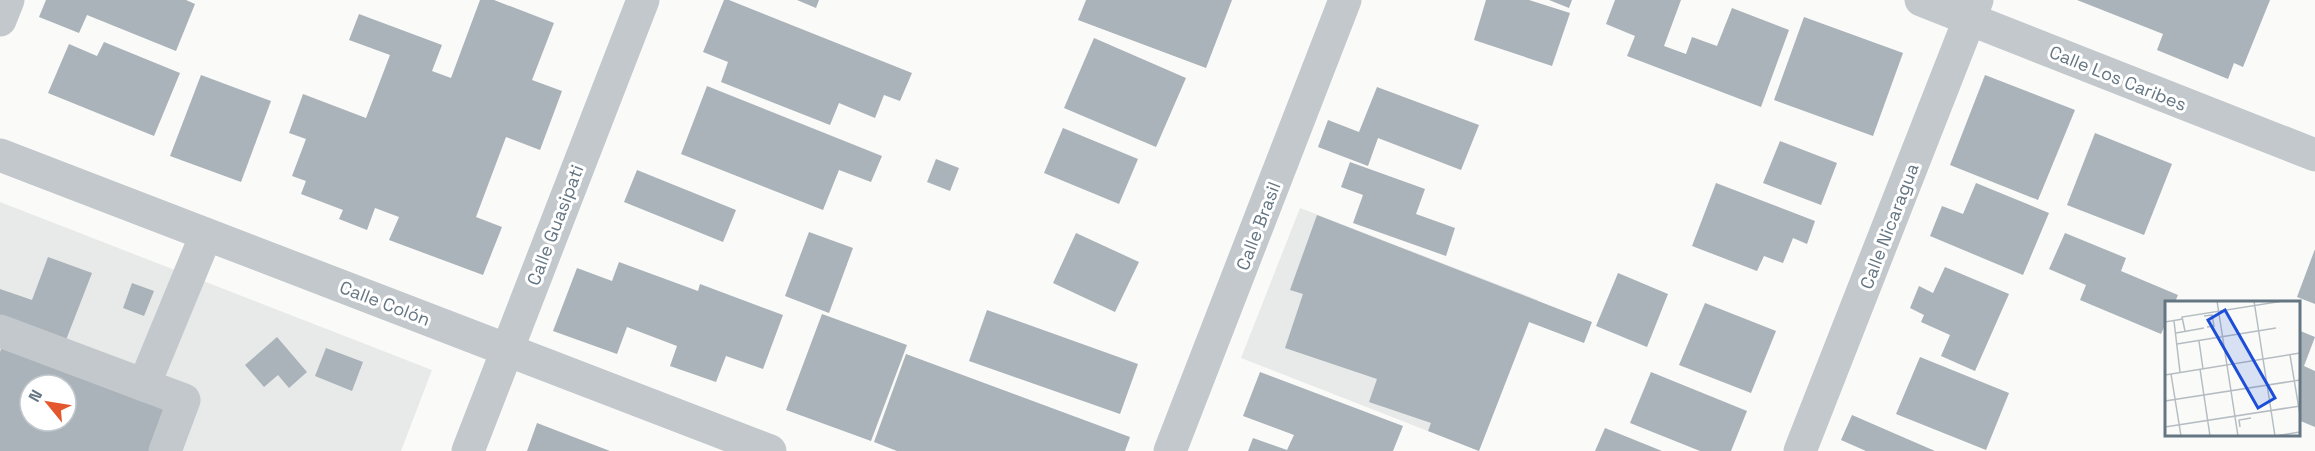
<svg xmlns="http://www.w3.org/2000/svg" width="2315" height="451" viewBox="0 0 2315 451" font-family="'Space Grotesk',sans-serif">
<style>
.built{fill:#e8e9e9;fill-rule:evenodd}
.building{fill:#aab3b9;fill-rule:evenodd}
.lines{fill:none;stroke-linecap:round;stroke-linejoin:round}
.minor{stroke:#c3c8cc;stroke-width:33}
.labels{text-anchor:middle;dominant-baseline:central;stroke-width:6;stroke-linejoin:round;paint-order:stroke}
.street-label{font-size:18px;fill:#657683;stroke:#fff}
.inset-road{fill:none;stroke:#b5bdc2;stroke-width:1.5}
.view{fill:#1d4ed8;fill-opacity:0.15;stroke:#1d4ed8;stroke-width:3}
.inset-edge{fill:none;stroke:#657683;stroke-width:3}
</style>
<rect width="100%" height="100%" fill="#fafaf8"/>
<!-- built -->
<g class="built">
<path d="M0 202 432 370 401 451H0ZM30 385H66V421H30Z"/>
<polygon points="1300,208 1538,300 1479,451 1241,358"/>
</g>
<!-- building -->
<g class="building">
<polygon points="46,0 186,0 195,4 176,51 87,15 79,33 39,17"/>
<polygon points="480,0 494,0 554,23 532,80 562,91 540,150 506,137 476,217 502,227 483,275 389,240 399,217 375,208 367,230 339,219 343,210 301,194 306,181 292,176 306,139 289,133 303,94 366,118 390,55 349,40 359,14 442,45 432,71 451,78"/>
<polygon points="724,0 729,0 912,73 900,101 884,95 875,118 839,103 830,125 721,82 728,62 703,52"/>
<polygon points="797,0 819,0 816,8"/>
<polygon points="1086,0 1232,0 1206,68 1078,20"/>
<polygon points="1486,0 1529,0 1570,13 1552,66 1474,40"/>
<polygon points="1549,0 1572,0 1569,8"/>
<polygon points="1615,0 1681,0 1664,46 1686,54 1692,37 1717,46 1732,8 1789,30 1761,107 1627,56 1635,36 1606,24"/>
<polygon points="2077,0 2270,0 2243,67 2234,63 2228,79 2157,50 2163,34"/>
<polygon points="1804,17 1903,53 1873,136 1774,100"/>
<polygon points="1094,38 1186,78 1156,147 1064,108"/>
<polygon points="104,42 180,73 154,136 48,93 69,44 97,56"/>
<polygon points="201,75 271,101 241,182 170,156"/>
<polygon points="1985,75 2075,110 2038,200 1950,165"/>
<polygon points="707,86 882,156 871,182 839,170 823,210 681,154"/>
<polygon points="1377,87 1479,125 1461,170 1378,138 1368,166 1318,147 1328,120 1359,132"/>
<polygon points="1063,128 1138,159 1119,204 1044,173"/>
<polygon points="2095,133 2172,164 2144,235 2067,205"/>
<polygon points="1780,141 1837,163 1821,205 1763,183"/>
<polygon points="936,159 959,168 950,191 927,182"/>
<polygon points="1350,162 1425,189 1416,214 1455,228 1446,256 1353,223 1363,195 1341,187"/>
<polygon points="637,170 736,210 723,242 624,202"/>
<polygon points="1716,183 1815,221 1807,244 1793,238 1783,263 1764,256 1757,271 1692,246"/>
<polygon points="1976,183 2049,213 2023,275 1930,236 1942,206 1963,214"/>
<polygon points="1317,215 1592,322 1584,343 1529,322 1479,451 1428,431 1431,423 1369,402 1377,379 1285,348 1303,294 1290,290"/>
<polygon points="809,232 853,248 829,313 785,296"/>
<polygon points="1076,233 1139,262 1115,312 1053,283"/>
<polygon points="2065,233 2126,258 2121,271 2178,295 2175,302 2166,302 2166,323 2161,334 2080,300 2086,285 2049,269"/>
<polygon points="2315,249 2315,304 2297,297"/>
<polygon points="48,257 92,273 66,340 0,316 0,289 32,300"/>
<polygon points="619,262 698,291 700,284 783,315 763,369 726,356 716,382 670,366 677,346 627,327 617,354 553,331 577,268 612,281"/>
<polygon points="1945,267 2009,294 1975,371 1941,356 1950,335 1921,322 1924,315 1910,308 1919,286 1933,293"/>
<polygon points="1618,273 1668,294 1647,347 1596,326"/>
<polygon points="132,283 154,291 144,316 123,308"/>
<polygon points="1705,303 1776,331 1751,393 1679,365"/>
<polygon points="987,310 1138,364 1120,414 969,361"/>
<polygon points="822,314 907,345 871,441 786,410"/>
<polygon points="2298,330 2315,337 2304,366 2315,371 2315,427 2298,420"/>
<polygon points="277,337 307,372 289,388 278,375 264,387 245,365"/>
<path d="M3 343 167 404 149 451H0V352ZM30 385H66V421H30Z"/>
<polygon points="326,348 363,362 352,391 315,376"/>
<polygon points="906,354 1130,437 1125,451 897,451 874,442"/>
<polygon points="1920,357 2009,393 1986,450 1896,414"/>
<polygon points="1260,372 1403,426 1393,451 1248,451 1253,438 1287,450 1294,435 1243,416"/>
<polygon points="1651,372 1747,411 1731,451 1700,451 1630,423"/>
<polygon points="1852,415 1935,451 1866,451 1841,440"/>
<polygon points="537,423 610,451 527,451"/>
<polygon points="1605,428 1662,451 1595,451"/>
</g>
<g class="lines">
<!-- minor -->
<g class="minor">
<polyline points="1921,0 2315,155"/>
<polyline points="0,20 8,0"/>
<polyline points="0,155 770,451"/>
<polyline points="0,331 184,400 165,451"/>
<polyline points="144,385 206,235"/>
<polyline points="468,451 643,0"/>
<polyline points="1170,451 1345,0"/>
<polyline points="1800,451 1977,0"/>
</g>
</g>
<g class="labels">
<!-- street labels -->
<g class="street-label">
<text transform="translate(2118 78) rotate(22)">Calle Los Caribes</text>
<text transform="translate(555 225) rotate(-69)">Calle Guasipati</text>
<text transform="translate(1258 226) rotate(-69)">Calle Brasil</text>
<text transform="translate(1889 226) rotate(-69)">Calle Nicaragua</text>
<text transform="translate(385 303) rotate(21)">Calle Colón</text>
</g>
</g>
<!-- overview -->
<g transform="translate(2165 301)">
<rect width="135" height="135" fill="#fafaf8"/>
<path class="inset-road" d="M52 0 73 135M89 0 110 135M39 15 47 14 49 25 42 26M9 20 15 71M0 21 18 18M20 30 17 16 118 0M11 32 39 27M34 40 38 68M12 43 111 27M125 54 135 114M35 68 45 135M6 73 16 135M0 74 135 52M0 100 135 79M0 126 135 105M75 126 74 119 86 117M110 135 135 131"/>
<path class="view" d="M60 9 110 97 93 107 43 19Z"/>
<rect width="135" height="135" class="inset-edge"/>
</g>
<!-- north arrow -->
<g transform="translate(48 403) rotate(300)"><circle r="28" fill="#ffffff" stroke="#c1c8cd" stroke-width="1.5"/>
<path d="M0-4.5L10 22L0 15L-10 22Z" fill="#e4572e"/>
<text y="-9" font-size="16" font-weight="bold" text-anchor="middle" fill="#657683">N</text>
</g>
</svg>
